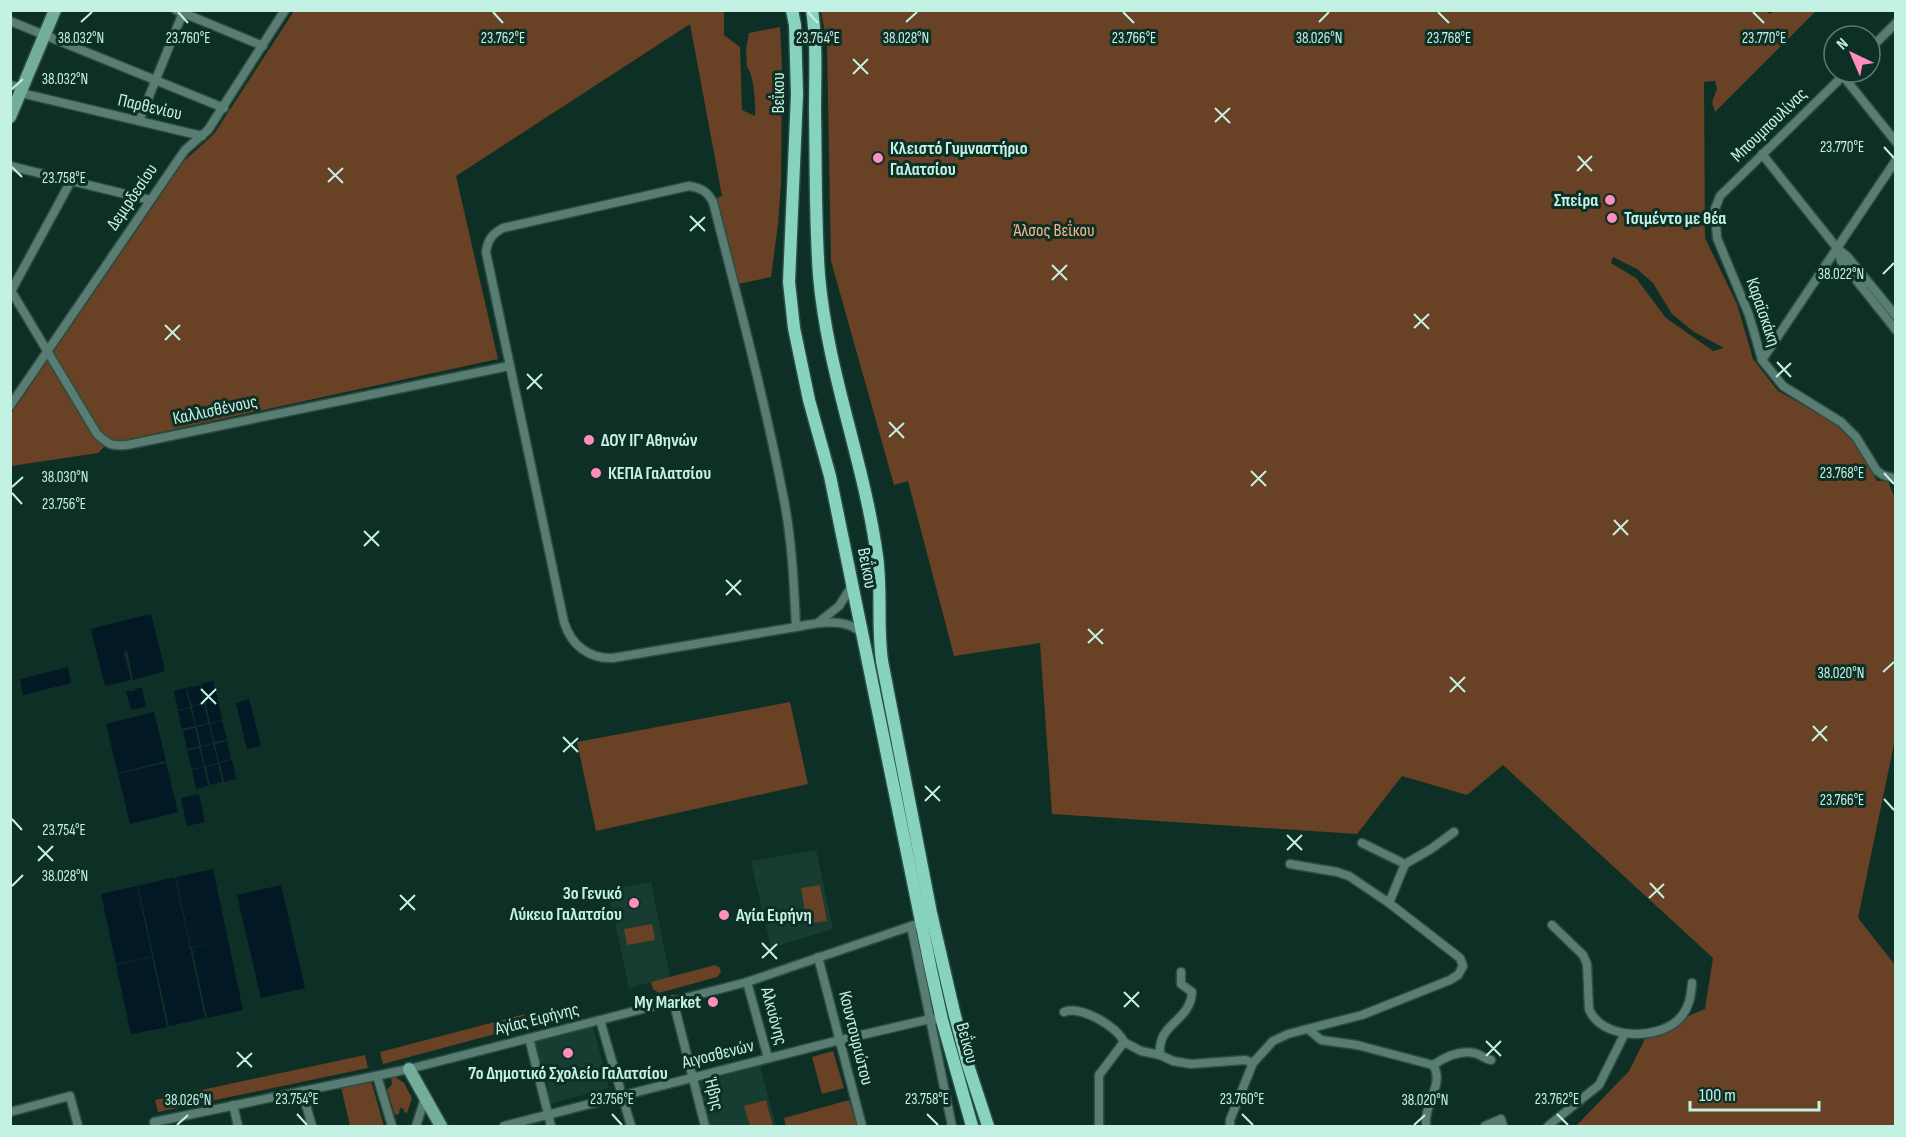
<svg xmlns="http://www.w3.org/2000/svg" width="1906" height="1137" viewBox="0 0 1906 1137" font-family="'Sofia Sans Condensed',sans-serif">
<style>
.built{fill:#173d33}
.green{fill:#694124;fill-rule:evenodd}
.water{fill:#021824}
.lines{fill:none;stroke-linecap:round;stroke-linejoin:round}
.street-casing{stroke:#2a4e44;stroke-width:11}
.secondary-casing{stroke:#2a4e44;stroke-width:15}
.primary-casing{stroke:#2a4e44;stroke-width:15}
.street{stroke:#5a7d73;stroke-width:8}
.secondary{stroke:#75ad9d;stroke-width:12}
.primary{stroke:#88d3be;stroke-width:12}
.ticks{fill:none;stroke:#c3f2e4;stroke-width:2}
.poi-dot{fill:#fe8ebd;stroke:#0d2f26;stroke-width:2}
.labels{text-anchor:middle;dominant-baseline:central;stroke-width:6;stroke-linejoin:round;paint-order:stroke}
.street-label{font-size:18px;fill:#c3f2e4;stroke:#0d2f26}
.poi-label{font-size:18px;font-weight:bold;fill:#c3f2e4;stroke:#0d2f26;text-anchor:start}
.park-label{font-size:18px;fill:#fab688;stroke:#0d2f26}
.ticks-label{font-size:15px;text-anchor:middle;fill:#c3f2e4;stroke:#0d2f26;stroke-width:6;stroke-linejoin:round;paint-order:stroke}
</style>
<rect width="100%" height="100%" fill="#0d2f26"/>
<!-- built -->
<g class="built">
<polygon points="816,850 833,929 771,948 751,861"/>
<polygon points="651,882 670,977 629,988 608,890"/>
<polygon points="592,1023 609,1088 549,1104 547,1091 549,1090 543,1067 540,1068 533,1039"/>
<polygon points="760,1066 776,1126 710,1126 699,1083"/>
</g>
<!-- green -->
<g class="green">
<path d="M1769 10 1768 13 1770 14 1775 11H1816L1715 112 1712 102 1717 89 1715 81 1704 82 1705 238 1737 304 1753 359 1778 391 1840 425 1853 439 1877 481H1888L1895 499V739L1858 918 1895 965V1126H1576L1629 1071 1648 1033 1705 1009 1713 958 1503 765 1467 795 1402 776 1357 834 1052 814 1040 643 954 656 908 481 894 485 831 261 827 43 821 11ZM1613 257 1637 269 1653 283 1672 314 1694 332 1724 348 1713 351 1666 318 1636 278 1611 263Z"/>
<path d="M294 11H724V35L740 47 742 110 755 116C756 105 754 75 747 67L746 49 749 33 780 27 782 68 781 184 778 224 771 277 739 284 717 198 722 196 690 24 456 176 498 359 107 444 98 453 11 466V414L184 161 214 134Z"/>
<polygon points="790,702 808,784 596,831 577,742"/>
<polygon points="820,885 827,921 807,924 801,888"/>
<polygon points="652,924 655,940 627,945 624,929"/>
<polygon points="715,965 720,968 721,972 717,977 659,993 653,989 651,982"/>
<polygon points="525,1014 517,1028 383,1064 380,1052"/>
<polygon points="833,1051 844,1088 822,1094 812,1057"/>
<polygon points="365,1055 368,1068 158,1112 155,1100"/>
<polygon points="394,1076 404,1083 412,1098 407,1113 404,1112 404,1109 400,1108 399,1114 395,1115 387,1090 392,1084 391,1077"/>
<polygon points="369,1080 371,1081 384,1126 350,1126 341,1087"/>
<polygon points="766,1100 773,1126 750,1126 744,1106"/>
<polygon points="849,1100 857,1126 786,1126 784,1118"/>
</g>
<!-- water -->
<g class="water">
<polygon points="151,614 165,671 133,680 128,653 126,650 124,653 131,680 105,686 91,629"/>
<polygon points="68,667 71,683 23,695 20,679"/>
<polygon points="213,681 218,700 206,703 201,684"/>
<polygon points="200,685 204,703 192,706 187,688"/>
<polygon points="142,688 146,707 131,710 126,691 135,691 135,689"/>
<polygon points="186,688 190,707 178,710 174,691"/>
<polygon points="249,699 261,746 247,749 236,703"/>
<polygon points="218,701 222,720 210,723 206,704"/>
<polygon points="204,704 208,723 196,726 192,707"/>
<polygon points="190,708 195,726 182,729 178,711"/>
<polygon points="154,712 166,761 118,773 106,724"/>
<polygon points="222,721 227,739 215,742 210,724"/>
<polygon points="209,724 213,743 201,746 197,727"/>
<polygon points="195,728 199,746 187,749 183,731"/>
<polygon points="227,741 231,759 219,762 215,744"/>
<polygon points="213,744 218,763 205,766 201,747"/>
<polygon points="199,748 204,766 192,769 187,751"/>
<polygon points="232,760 236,779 224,782 220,763"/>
<polygon points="166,763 178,812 130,824 118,774"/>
<polygon points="218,764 222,782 210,785 206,767"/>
<polygon points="204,767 208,786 196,789 192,770"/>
<polygon points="199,794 205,822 187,826 181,798"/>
<polygon points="213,869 243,1010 207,1018 192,948 213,943 191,947 176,877"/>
<polygon points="175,877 190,947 185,949 190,948 205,1018 169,1026 138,886"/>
<polygon points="281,885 305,988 261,998 237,895"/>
<polygon points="137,886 152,956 116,964 101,894"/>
<polygon points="152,957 167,1027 131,1034 116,965"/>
</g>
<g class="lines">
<defs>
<g id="street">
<polyline points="176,10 263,46"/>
<polyline points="10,21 224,108"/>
<polyline points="1870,49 1896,23"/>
<polyline points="1847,72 1720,196 1715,209 1717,238 1749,315 1762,360 1783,386 1841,422 1856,437 1877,471 1883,475 1896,479"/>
<polyline points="1843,76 1896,142"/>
<polyline points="10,85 23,88"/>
<polyline points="21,93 202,136"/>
<polyline points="139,121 184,10"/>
<polyline points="1762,154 1837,248 1847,256 1896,316"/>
<polyline points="10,166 150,200"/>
<polyline points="1837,248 1841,261 1896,330"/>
<path d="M10 289 97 434C109 445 111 446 127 445L509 366"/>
<polyline points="10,293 71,181"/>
<polyline points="1762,360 1896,160"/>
<polyline points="10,406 176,163 185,150 208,130 285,10"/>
<polyline points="819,622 839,606 852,586"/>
<path d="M796 627C794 585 792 541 784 500 765 400 738 300 713 202 707 191 701 188 689 186L503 228C492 234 488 239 486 252L564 622C571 645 589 659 613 658L796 627C815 623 847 617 861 633"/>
<polyline points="1362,843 1405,864 1389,903"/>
<polyline points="1405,864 1431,849 1454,832"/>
<path d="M1552 925 1583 955 1587 964 1589 1009C1601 1040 1659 1041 1680 1018 1689 1008 1691 997 1692 983"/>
<polyline points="911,926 952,1126"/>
<polyline points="818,957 862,1126"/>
<polyline points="747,982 768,1058"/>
<polyline points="673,1000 705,1126"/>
<path d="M1064 1012C1080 1005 1117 1026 1124 1042"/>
<polyline points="600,1020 631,1126"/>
<path d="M1308 1029 1321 1040 1357 1045 1433 1065C1445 1057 1460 1050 1474 1053 1481 1054 1484 1059 1491 1060"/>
<polyline points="529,1038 551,1126"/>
<path d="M1160 1055C1157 1022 1190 1023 1192 992L1181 984V972"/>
<polyline points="377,1076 392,1126"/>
<polyline points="302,1091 312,1126"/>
<polyline points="233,1105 238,1126"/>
<polyline points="10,1112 70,1096 78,1126"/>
<path d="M1426 1123C1424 1104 1445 1083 1433 1065"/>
<polyline points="156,1126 154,1122 409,1069 600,1020 747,982 920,923"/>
<polyline points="416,1126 425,1098"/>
<polyline points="504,1126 840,1040 930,1019 942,1020"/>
<polyline points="1099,1126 1099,1075 1124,1042 1141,1051 1160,1055 1173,1061 1191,1064 1245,1060 1253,1063"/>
<polyline points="1230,1126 1230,1120 1253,1063 1273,1041 1288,1034 1362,1015 1450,980 1458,975 1463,966 1460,958 1389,903 1349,876 1337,872 1290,864"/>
<polyline points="1485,1126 1501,1119 1503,1126"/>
<polyline points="1548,1126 1599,1085 1624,1035"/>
</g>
<g id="secondary">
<polyline points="10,117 55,10"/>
<polyline points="409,1069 441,1126"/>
</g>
<g id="primary">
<polyline points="792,10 795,25 797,94 789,282 794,328 809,400 830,476 931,970 942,1020 972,1126"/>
<path d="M812 10C817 44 815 77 815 111 816 165 815 220 819 275 827 371 864 461 877 556 882 591 877 626 882 661L931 913 954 1012 968 1065 988 1126"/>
</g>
</defs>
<!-- street casing -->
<use href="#street" class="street-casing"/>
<!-- secondary casing -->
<use href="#secondary" class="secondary-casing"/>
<!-- primary casing -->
<use href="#primary" class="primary-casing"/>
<!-- street -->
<use href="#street" class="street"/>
<!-- secondary -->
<use href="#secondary" class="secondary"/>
<!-- primary -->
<use href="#primary" class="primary"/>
</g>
<!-- ticks -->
<path class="ticks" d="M178 12 188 23M493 12 503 23M808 12 818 23M1123 12 1134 23M1438 12 1449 23M1753 12 1764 23M81 22 92 12M906 22 917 12M1319 22 1329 12M853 59 868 74M853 74 868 59M12 89 23 79M1215 108 1230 123M1215 122 1230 108M1884 147 1894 158M1578 156 1592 171M12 167 22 177M328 168 343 183M1577 171 1592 156M328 182 343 168M690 216 705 231M690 231 705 217M1052 265 1067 280M1883 274 1894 263M1052 280 1067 265M1414 314 1429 329M165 325 180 340M1414 328 1429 314M165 340 180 325M1777 362 1791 377M527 374 542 389M1776 377 1791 363M527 389 542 374M889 422 904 438M889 437 904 423M1251 471 1266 486M1884 473 1894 484M1251 486 1266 471M12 487 23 477M12 493 22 504M1614 520 1628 535M364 531 379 546M1613 535 1628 520M364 546 379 531M726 580 741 595M726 595 741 580M1088 629 1103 644M1088 643 1103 629M1883 672 1894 662M1450 677 1465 692M201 689 216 704M1450 692 1465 677M201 704 216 689M1813 726 1827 741M563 737 578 752M1812 741 1827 726M563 752 578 738M925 786 940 801M1884 799 1894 810M925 801 940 786M12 819 22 830M1287 835 1302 850M38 846 53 861M1287 850 1302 835M38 861 53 846M1650 883 1664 898M12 886 23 875M400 895 415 910M1649 898 1664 884M400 910 415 895M762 943 777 959M762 958 777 944M1124 992 1139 1007M1124 1007 1139 992M1486 1041 1501 1056M237 1052 252 1067M1486 1056 1501 1041M237 1067 252 1053M297 1114 307 1125M612 1114 622 1125M927 1114 938 1125M1242 1114 1253 1125M1557 1114 1568 1125M177 1125 188 1115M1414 1125 1425 1115"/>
<!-- markers -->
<g class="poi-dot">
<circle cx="878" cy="158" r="6"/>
<circle cx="1610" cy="200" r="6"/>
<circle cx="1612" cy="218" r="6"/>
<circle cx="589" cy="440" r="6"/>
<circle cx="596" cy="473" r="6"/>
<circle cx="634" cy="903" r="6"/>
<circle cx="724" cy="915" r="6"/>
<circle cx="713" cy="1002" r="6"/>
<circle cx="568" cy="1053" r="6"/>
</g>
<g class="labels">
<!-- street labels -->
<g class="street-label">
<text transform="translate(778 93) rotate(-90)">Βεΐκου</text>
<text transform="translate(150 107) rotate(13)">Παρθενίου</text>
<text transform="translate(1769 125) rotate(-44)">Μπουμπουλίνας</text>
<text transform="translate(132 197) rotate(-56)">Δεμιρδεσίου</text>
<text transform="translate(1763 312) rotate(71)">Καραϊσκάκη</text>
<text transform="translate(215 410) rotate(-12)">Καλλισθένους</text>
<text transform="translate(867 568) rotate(79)">Βεΐκου</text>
<text transform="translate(774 1016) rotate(75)">Αλκυόνης</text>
<text transform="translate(537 1019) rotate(-14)">Αγίας Ειρήνης</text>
<text transform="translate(856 1038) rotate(76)">Κουντουριώτου</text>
<text transform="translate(967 1043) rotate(75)">Βεΐκου</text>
<text transform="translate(718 1054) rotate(-14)">Αιγοσθενών</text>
<text transform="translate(714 1094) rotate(76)">Ήβης</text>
</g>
<!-- poi labels -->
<g class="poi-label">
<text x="890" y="148">Κλειστό Γυμναστήριο<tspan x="890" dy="21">Γαλατσίου</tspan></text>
<text x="1598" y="200" text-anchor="end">Σπείρα</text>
<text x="1624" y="218">Τσιμέντο με θέα</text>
<text x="601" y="440">ΔΟΥ ΙΓ' Αθηνών</text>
<text x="608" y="473">ΚΕΠΑ Γαλατσίου</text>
<text x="622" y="893" text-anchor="end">3ο Γενικό<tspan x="622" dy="21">Λύκειο Γαλατσίου</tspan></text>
<text x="736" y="915">Αγία Ειρήνη</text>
<text x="701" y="1002" text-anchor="end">My Market</text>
<text x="568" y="1073" text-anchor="middle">7ο Δημοτικό Σχολείο Γαλατσίου</text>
</g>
<!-- park labels -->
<g class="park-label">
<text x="1054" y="230">Άλσος Βεΐκου</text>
</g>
</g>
<g class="ticks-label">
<text x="81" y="43">38.032°N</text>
<text x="906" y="43">38.028°N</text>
<text x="1319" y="43">38.026°N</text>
<text x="1764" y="43">23.770°E</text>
<text x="188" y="43">23.760°E</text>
<text x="503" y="43">23.762°E</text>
<text x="818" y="43">23.764°E</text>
<text x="1134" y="43">23.766°E</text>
<text x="1449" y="43">23.768°E</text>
<text x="65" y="84">38.032°N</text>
<text x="1842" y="152">23.770°E</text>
<text x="64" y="183">23.758°E</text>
<text x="1841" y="279">38.022°N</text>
<text x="1842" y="478">23.768°E</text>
<text x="65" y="482">38.030°N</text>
<text x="64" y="509">23.756°E</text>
<text x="1841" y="678">38.020°N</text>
<text x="1842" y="805">23.766°E</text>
<text x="64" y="835">23.754°E</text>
<text x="65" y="881">38.028°N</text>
<text x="297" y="1104">23.754°E</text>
<text x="612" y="1104">23.756°E</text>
<text x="927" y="1104">23.758°E</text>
<text x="1242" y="1104">23.760°E</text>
<text x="1557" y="1104">23.762°E</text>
<text x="188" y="1105">38.026°N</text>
<text x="1425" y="1105">38.020°N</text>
</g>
<!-- border -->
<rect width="1906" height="1137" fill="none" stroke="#c3f2e4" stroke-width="24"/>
<!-- north arrow -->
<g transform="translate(1852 54) rotate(316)"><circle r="28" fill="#0d2f26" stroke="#567d72" stroke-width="1.5"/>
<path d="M0-4.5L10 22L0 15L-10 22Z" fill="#fe8ebd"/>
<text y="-9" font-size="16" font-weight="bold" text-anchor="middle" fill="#c3f2e4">N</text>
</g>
<!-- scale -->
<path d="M1690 1101v9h129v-9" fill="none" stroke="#c3f2e4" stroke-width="3"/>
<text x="1699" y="1101" font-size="18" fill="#c3f2e4" stroke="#0d2f26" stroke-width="4.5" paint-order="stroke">100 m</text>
</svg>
